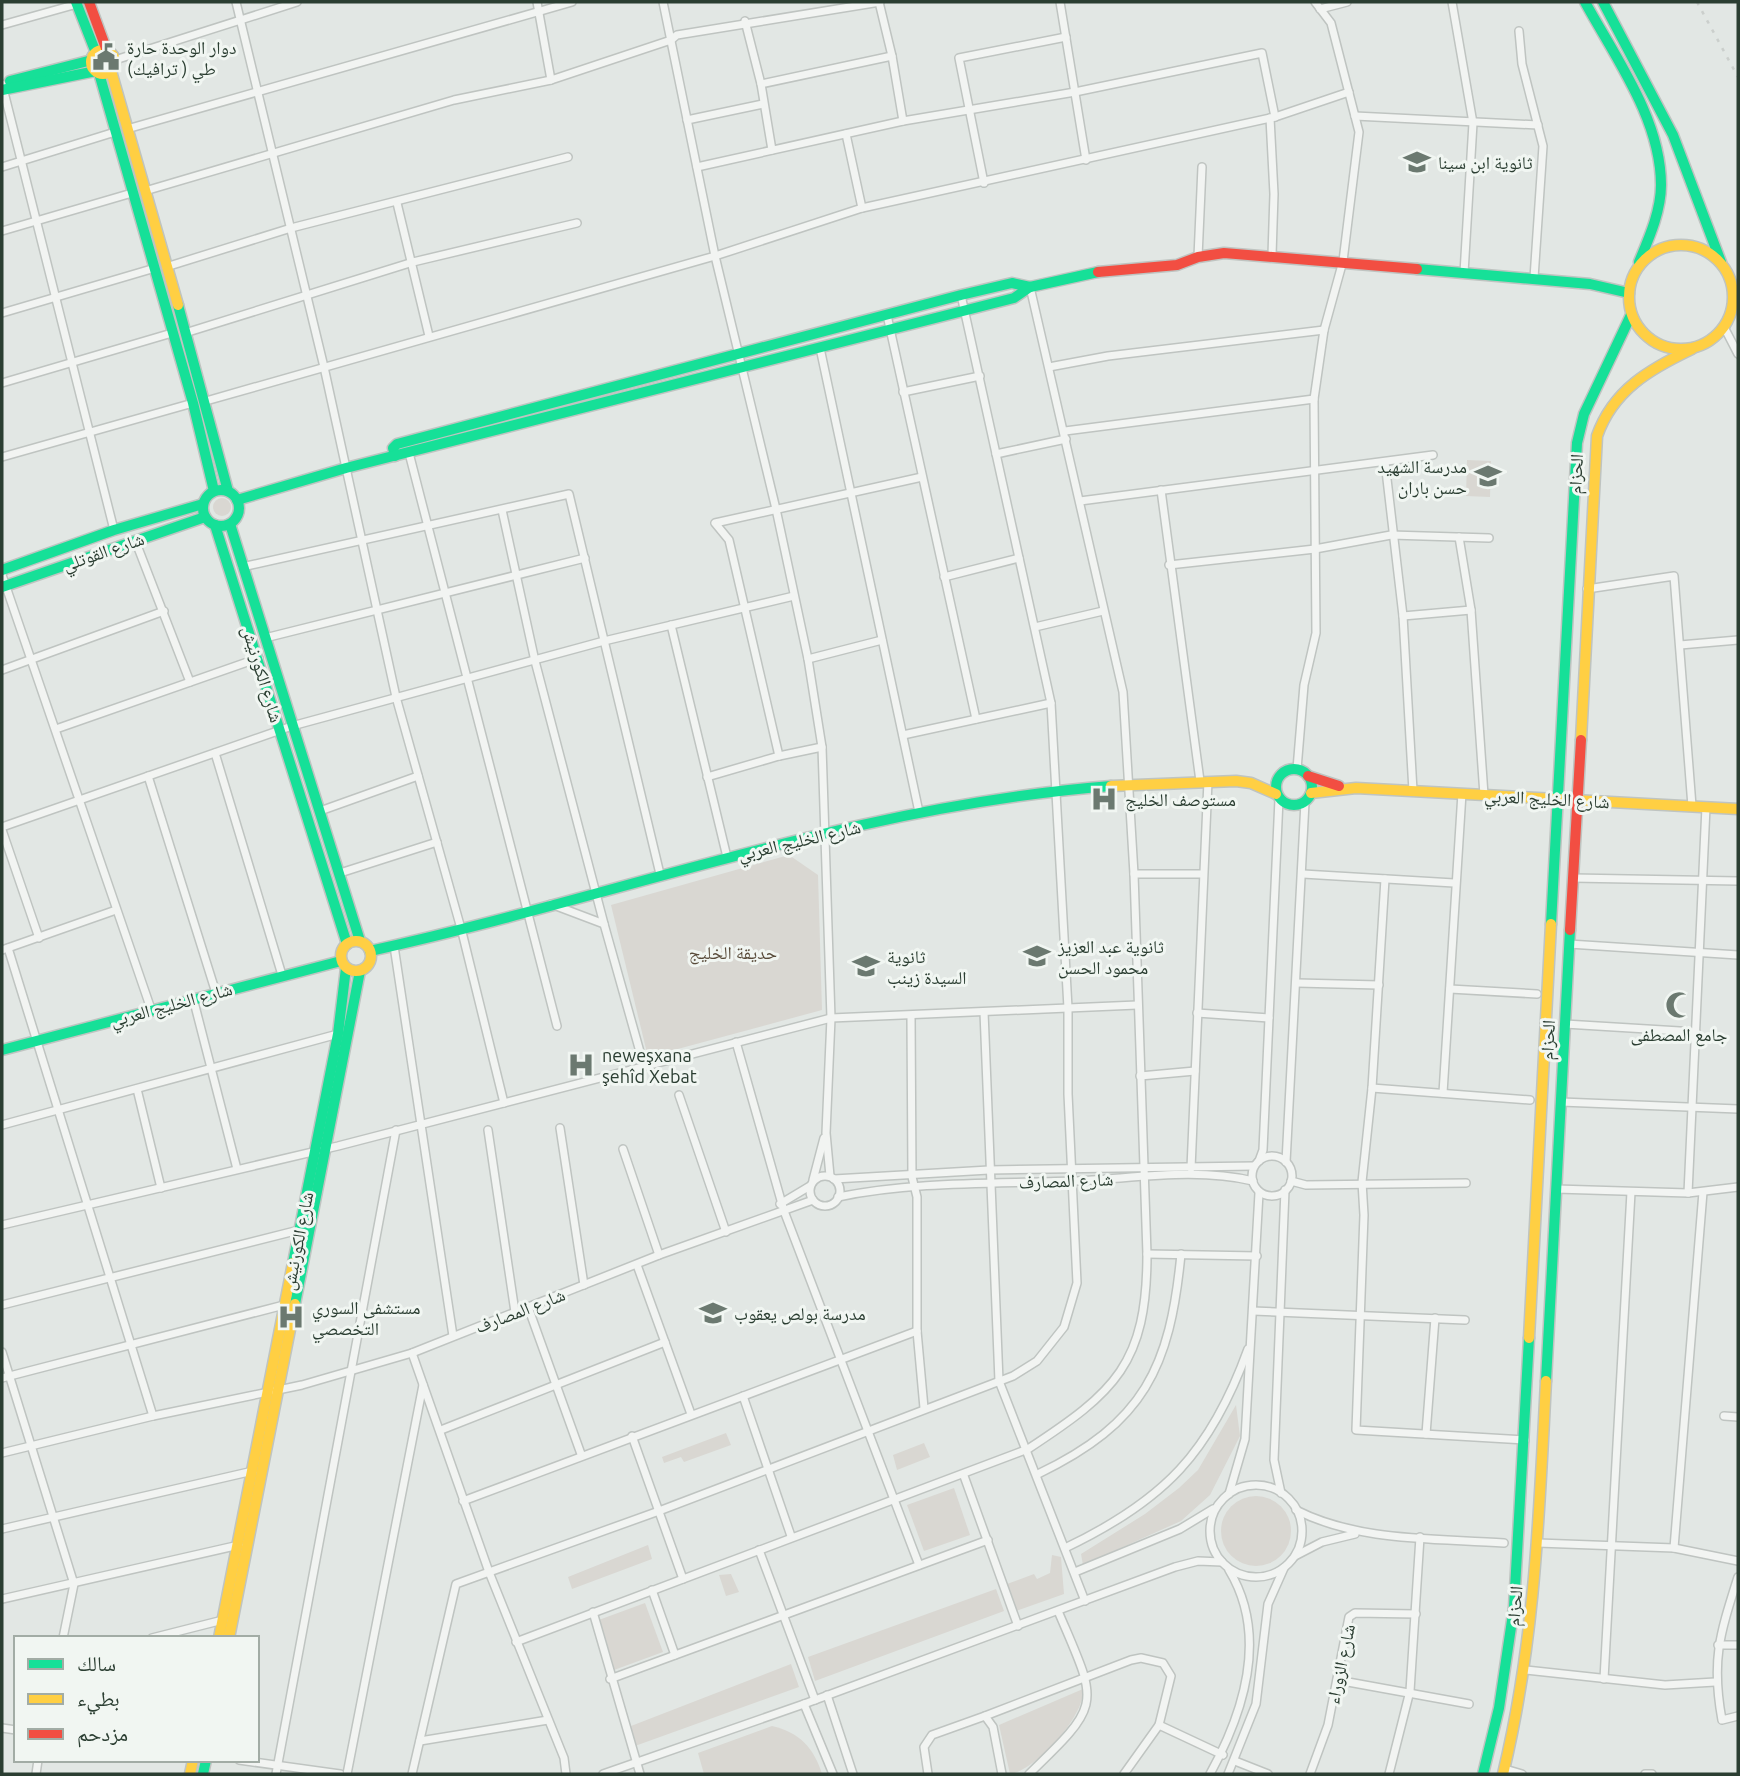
<svg xmlns="http://www.w3.org/2000/svg" width="1740" height="1776" viewBox="0 0 1740 1776" font-family="Ubuntu,'Noto Naskh Arabic',sans-serif">
<style>
.green{fill:#d9d7d2}
.lines{fill:none;stroke-linecap:round;stroke-linejoin:round}
.street-casing{stroke:#bfc4c1;stroke-width:10}
.fast-casing{stroke:#bfc4c1;stroke-width:13}
.slow-casing{stroke:#bfc4c1;stroke-width:13}
.jam-casing{stroke:#bfc4c1;stroke-width:13}
.street{stroke:#f2f4f2;stroke-width:7}
.fast{stroke:#16e098;stroke-width:10}
.slow{stroke:#ffcf43;stroke-width:10}
.jam{stroke:#f24e42;stroke-width:10}
.rail{stroke:#cbcfcc;stroke-width:2.5;stroke-dasharray:3.5 7;stroke-linecap:butt}
.labels{text-anchor:middle;dominant-baseline:central;stroke-width:6;stroke-linejoin:round;paint-order:stroke}
.poi-label{font-size:18px;fill:#2b3e32;stroke:#f1f6f2;text-anchor:start}
.street-label{font-size:18px;fill:#2b3e32;stroke:#f1f6f2}
.park-label{font-size:18px;fill:#594b3a;stroke:#f1f6f2}
</style>
<rect width="100%" height="100%" fill="#e2e7e4"/>
<!-- green -->
<g class="green">
<polygon points="1467,460 1491,461 1490,497 1466,496"/>
<circle cx="222" cy="507" r="9"/>
<polygon points="789,855 818,875 822,1010 648,1057 611,905"/>
<polygon points="1236,1405 1240,1436 1210,1495 1181,1521 1083,1565 1081,1554 1145,1514 1179,1488 1198,1470"/>
<polygon points="726,1433 731,1445 684,1462 681,1457 664,1463 662,1457"/>
<polygon points="924,1443 930,1457 897,1470 893,1455"/>
<polygon points="954,1488 970,1535 924,1551 907,1505"/>
<circle cx="1256" cy="1531" r="35"/>
<polygon points="648,1545 652,1559 572,1589 568,1577"/>
<polygon points="1052,1555 1061,1557 1064,1594 1016,1611 1007,1584 1034,1574 1037,1579 1050,1573"/>
<polygon points="731,1574 739,1592 726,1596 719,1575"/>
<polygon points="996,1589 1004,1611 815,1681 808,1657"/>
<polygon points="645,1603 663,1652 614,1670 596,1621"/>
<polygon points="791,1664 799,1687 635,1746 631,1726"/>
<path d="M1083 1689C1086 1715 1035 1771 1010 1774L999 1725Z"/>
<path d="M772 1726C799 1732 814 1748 822 1774H704L698 1753Z"/>
</g>
<g class="lines">
<defs>
<g id="street">
<polyline points="236,2 324,367 396,697 462,932 504,1103"/>
<polyline points="537,2 551,80"/>
<polyline points="663,2 715,256 776,509 808,659 822,747 831,1018 826,1133 830,1176"/>
<polyline points="879,2 892,56 903,121"/>
<polyline points="1060,2 1086,160"/>
<polyline points="1452,2 1473,123 1464,273"/>
<polyline points="1320,9 1347,2"/>
<polyline points="745,21 761,84 772,150"/>
<polyline points="2,25 77,4"/>
<polyline points="1519,31 1522,64 1543,146 1534,278"/>
<polyline points="115,60 297,2"/>
<polyline points="2,84 114,530"/>
<polyline points="761,84 892,56"/>
<polyline points="1355,116 1538,125"/>
<polyline points="1270,118 1274,194 1272,255"/>
<polyline points="687,120 763,104"/>
<polyline points="127,129 572,2"/>
<polyline points="846,134 862,208"/>
<polyline points="2,167 115,132"/>
<polyline points="697,167 903,121 1075,92 1262,53 1275,117"/>
<polyline points="984,183 959,58 1066,37"/>
<polyline points="145,191 454,100 551,80 671,40 677,35 880,2"/>
<polyline points="397,203 429,336"/>
<polyline points="2,231 132,193"/>
<polyline points="1198,257 1202,167"/>
<polyline points="166,267 291,228 568,157"/>
<polyline points="1733,305 1738,302"/>
<polyline points="2,313 155,268"/>
<polyline points="887,315 976,719"/>
<polyline points="1724,327 1738,354"/>
<polyline points="185,333 413,262 577,223"/>
<polyline points="820,348 919,812"/>
<polyline points="1049,367 1108,356 1324,330"/>
<polyline points="2,383 172,333"/>
<polyline points="903,392 980,376"/>
<polyline points="206,401 715,256 862,208 1275,117 1349,92"/>
<polyline points="1065,431 1314,399"/>
<polyline points="409,453 557,1026"/>
<polyline points="996,454 1066,439"/>
<polyline points="2,457 193,403"/>
<polyline points="1385,462 1403,616 1413,791"/>
<polyline points="1161,490 1200,781"/>
<polyline points="1080,501 1433,455"/>
<polyline points="502,510 535,661 604,924"/>
<polyline points="1459,537 1471,610 1484,795"/>
<polyline points="135,540 190,682"/>
<polyline points="1169,565 1315,549 1391,535 1489,538"/>
<polyline points="242,567 569,494 660,874"/>
<polyline points="2,575 151,1009"/>
<polyline points="944,577 1019,558"/>
<polyline points="1587,589 1674,576 1692,806"/>
<polyline points="1403,616 1471,610"/>
<polyline points="671,625 727,857"/>
<polyline points="1035,627 1103,611"/>
<polyline points="265,638 585,558"/>
<polyline points="1680,645 1738,640"/>
<polyline points="808,659 882,640"/>
<polyline points="2,670 164,611"/>
<polyline points="56,729 259,658"/>
<polyline points="903,735 1051,703"/>
<polyline points="215,753 282,975"/>
<polyline points="779,756 729,540 715,523 922,477"/>
<polyline points="1297,769 1304,685 1316,633 1314,399 1324,330 1343,261 1359,132 1331,23 1315,2"/>
<polyline points="148,776 216,993"/>
<polyline points="707,777 779,756 822,747"/>
<polyline points="320,811 418,776"/>
<polyline points="2,827 292,726 604,641 794,596"/>
<polyline points="2,830 39,938"/>
<polyline points="340,873 437,842"/>
<polyline points="1134,874 1203,874"/>
<polyline points="1303,874 1454,883"/>
<polyline points="1573,878 1738,881"/>
<polyline points="1385,879 1372,1088 1362,1182 1364,1215 1356,1430 1525,1440"/>
<polyline points="551,904 604,924 644,1066"/>
<polyline points="1569,944 1738,955"/>
<polyline points="394,946 453,1336"/>
<polyline points="8,948 153,1416"/>
<polyline points="2,950 116,910"/>
<polyline points="1297,983 1379,985"/>
<polyline points="1450,989 1537,994"/>
<polyline points="193,998 237,1169"/>
<polyline points="984,1012 999,1381 1085,1601"/>
<polyline points="1197,1013 1269,1018"/>
<polyline points="911,1016 912,1177 917,1197 917,1331 924,1408"/>
<polyline points="1565,1024 1696,1032"/>
<polyline points="736,1042 784,1211 919,1565"/>
<polyline points="1140,1076 1195,1071"/>
<polyline points="1372,1088 1530,1100"/>
<polyline points="137,1089 161,1188"/>
<polyline points="1443,1093 1462,793"/>
<polyline points="679,1095 726,1232"/>
<polyline points="1561,1102 1738,1109"/>
<polyline points="2,1125 338,1034"/>
<polyline points="560,1128 584,1285"/>
<polyline points="488,1130 515,1312"/>
<polyline points="623,1149 659,1255"/>
<circle cx="1272" cy="1176" r="20"/>
<polyline points="1259,1161 1263,1150 1279,799"/>
<polyline points="1286,1162 1305,802"/>
<polyline points="1191,1168 1208,781"/>
<circle cx="825" cy="1191" r="15"/>
<polyline points="834,1179 989,1170 1254,1166"/>
<polyline points="813,1180 824,1138"/>
<polyline points="1291,1181 1306,1185 1466,1183"/>
<polyline points="1556,1189 1688,1193 1738,1187"/>
<polyline points="1688,1193 1706,807"/>
<path d="M838 1197C915 1181 994 1184 1072 1181 1130 1179 1195 1167 1253 1181"/>
<polyline points="780,1204 810,1186"/>
<polyline points="2,1225 338,1146 831,1018 1137,1005"/>
<polyline points="1147,1254 1257,1256"/>
<polyline points="637,1265 691,1414"/>
<polyline points="2,1305 299,1230"/>
<polyline points="528,1307 581,1454"/>
<polyline points="1253,1311 1465,1320"/>
<polyline points="2,1352 74,1584 63,1638"/>
<polyline points="412,1353 489,1572 564,1758 566,1774"/>
<polyline points="2,1378 284,1305"/>
<polyline points="743,1396 791,1536"/>
<polyline points="1724,1416 1738,1417"/>
<polyline points="441,1430 665,1342"/>
<polyline points="1426,1434 1435,1318"/>
<polyline points="632,1436 683,1579"/>
<polyline points="2,1453 153,1416 302,1385 412,1353 659,1255 813,1200"/>
<path d="M1038 1474C1144 1423 1170 1368 1181 1254"/>
<polyline points="964,1476 1018,1626"/>
<circle cx="1256" cy="1531" r="46"/>
<polyline points="1281,1493 1274,1460 1285,1190"/>
<polyline points="1229,1494 1245,1439 1259,1193"/>
<polyline points="463,1501 917,1331"/>
<path d="M1296 1510C1359 1542 1435 1538 1504 1543"/>
<polyline points="2,1529 253,1471"/>
<polyline points="1538,1543 1674,1548 1738,1561"/>
<path d="M1065 1548C1164 1501 1211 1452 1248 1349"/>
<polyline points="1674,1548 1703,1192"/>
<polyline points="759,1550 815,1700"/>
<polyline points="1295,1556 1322,1542 1355,1534"/>
<polyline points="1075,1572 1180,1529 1213,1509"/>
<path d="M1738 1577C1720 1634 1711 1660 1722 1720L1738 1716"/>
<polyline points="652,1590 675,1655"/>
<polyline points="2,1599 239,1545"/>
<polyline points="593,1612 640,1774"/>
<polyline points="152,1638 223,1620"/>
<path d="M516 1642 1028 1449C1115 1392 1147 1364 1147 1254L1134 874 1123 692 1030 287"/>
<polyline points="1718,1645 1738,1645"/>
<polyline points="1526,1670 1665,1685 1715,1682"/>
<polyline points="610,1679 988,1540"/>
<polyline points="1604,1679 1631,1192"/>
<polyline points="1337,1680 1469,1704"/>
<polyline points="827,1695 853,1774"/>
<polyline points="804,1704 833,1774"/>
<polyline points="985,1716 1131,1660 1141,1658 1163,1663 1171,1676 1159,1725 1124,1774"/>
<polyline points="1159,1725 1223,1755"/>
<polyline points="2,1728 16,1730"/>
<polyline points="420,1741 548,1720"/>
<polyline points="239,1760 340,1774"/>
<polyline points="1235,1761 1268,1774"/>
<polyline points="1505,1769 1522,1774"/>
<polyline points="36,1774 38,1760"/>
<polyline points="276,1774 396,1130"/>
<polyline points="347,1774 423,1385"/>
<polyline points="412,1774 456,1584 659,1511 1013,1376 1037,1361 1064,1327 1077,1283 1068,1094 1068,1008 1051,703 961,295"/>
<polyline points="603,1774 804,1704 1175,1567 1198,1561 1222,1562"/>
<polyline points="928,1774 924,1747 932,1735 985,1716 993,1727 1002,1774"/>
<path d="M1029 1774C1104 1702 1098 1705 1058 1611"/>
<path d="M1210 1774C1244 1712 1269 1636 1229 1570"/>
<polyline points="1228,1774 1256,1704 1268,1604 1284,1568"/>
<polyline points="1310,1774 1328,1725 1349,1617 1355,1613 1416,1614"/>
<polyline points="1389,1774 1410,1691 1420,1537"/>
<polyline points="1645,1774 1652,1774"/>
</g>
<g id="fast">
<polyline points="76,2 96,53"/>
<path d="M1585 2C1615 57 1661 119 1661 185 1661 211 1649 238 1639 262"/>
<polyline points="1603,2 1673,135 1721,262"/>
<polyline points="99,73 193,403 214,491"/>
<polyline points="10,81 92,60"/>
<polyline points="2,90 96,71"/>
<polyline points="1417,269 1590,284 1629,293"/>
<polyline points="178,305 228,491"/>
<polyline points="395,456 393,448 397,444 961,295 1012,283 1030,287 1098,272"/>
<circle cx="221" cy="508" r="18"/>
<polyline points="237,500 346,468 1014,298 1030,287"/>
<polyline points="230,524 360,941"/>
<polyline points="215,525 347,944"/>
<polyline points="2,570 114,530 203,504"/>
<polyline points="2,587 205,517"/>
<circle cx="1294" cy="787" r="18"/>
<polyline points="1551,924 1577,443 1584,414 1631,315"/>
<path d="M370 951C619 896 853 806 1111 786"/>
<polyline points="2,1050 341,961"/>
<polyline points="293,1263 338,1034 346,968"/>
<polyline points="295,1304 360,971"/>
<polyline points="1546,1381 1570,930"/>
<polyline points="203,1774 206,1760"/>
<polyline points="1483,1774 1499,1708 1514,1607 1529,1338"/>
</g>
<g id="slow">
<circle cx="103" cy="62" r="12"/>
<polyline points="111,71 178,305"/>
<circle cx="1681" cy="297" r="52"/>
<path d="M1581 740 1597 436C1613 390 1650 369 1692 349"/>
<polyline points="1111,786 1236,781 1251,783 1276,794"/>
<polyline points="1311,793 1356,788 1738,809"/>
<circle cx="356" cy="956" r="15"/>
<polyline points="1529,1338 1551,924"/>
<polyline points="219,1638 293,1263"/>
<polyline points="229,1638 295,1304"/>
<polyline points="190,1774 193,1760"/>
<path d="M1503 1774C1535 1642 1539 1516 1546 1381"/>
</g>
<g id="jam">
<polyline points="89,2 107,51"/>
<polyline points="1098,272 1177,265 1198,257 1224,253 1417,269"/>
<polyline points="1308,776 1339,786"/>
<polyline points="1570,930 1581,740"/>
</g>
</defs>
<!-- street casing -->
<use href="#street" class="street-casing"/>
<!-- fast casing -->
<use href="#fast" class="fast-casing"/>
<!-- slow casing -->
<use href="#slow" class="slow-casing"/>
<!-- jam casing -->
<use href="#jam" class="jam-casing"/>
<!-- street -->
<use href="#street" class="street"/>
<!-- fast -->
<use href="#fast" class="fast"/>
<!-- slow -->
<use href="#slow" class="slow"/>
<!-- jam -->
<use href="#jam" class="jam"/>
<!-- rail -->
<polyline class="rail" points="1697,2 1738,77"/>
</g>
<!-- icons -->
<defs>
<symbol id="civic-bare" viewBox="-9 -9 18 18"><path d="M-.6-6.5H3V-4.5H.6V-3L4-1V1h2V6H-6V1h2V-1L-.6-3ZM-1.2 2.5V6h2.4V2.5Z" fill="#6b7970" stroke="#f1f6f2" stroke-width="2.5" paint-order="stroke"/></symbol>
<symbol id="school-bare" viewBox="-9 -9 18 18"><path d="M0-5L7-2L0 1L-7-2ZM-4 1L0 2.5L4 1V4Q0 6-4 4Z" fill="#6b7970" stroke="#f1f6f2" stroke-width="2.5" paint-order="stroke"/></symbol>
<symbol id="hospital-bare" viewBox="-9 -9 18 18"><path d="M-5-5h3v3.5h4V-5h3V5h-3V1.5h-4V5h-3Z" fill="#6b7970" stroke="#f1f6f2" stroke-width="2.5" paint-order="stroke"/></symbol>
<symbol id="mosque-bare" viewBox="-9 -9 18 18"><path d="M3.5-4.9A6 6 0 1 0 3.5 4.9A5 5 0 1 1 3.5-4.9Z" fill="#6b7970" stroke="#f1f6f2" stroke-width="2.5" paint-order="stroke"/></symbol>
</defs>
<g fill-rule="evenodd">
<use href="#civic-bare" x="87" y="38" width="38" height="38"/>
<use href="#school-bare" x="1398" y="143" width="38" height="38"/>
<use href="#school-bare" x="1469" y="457" width="38" height="38"/>
<use href="#hospital-bare" x="1085" y="780" width="38" height="38"/>
<use href="#school-bare" x="1018" y="937" width="38" height="38"/>
<use href="#school-bare" x="847" y="947" width="38" height="38"/>
<use href="#mosque-bare" x="1660" y="986" width="38" height="38"/>
<use href="#hospital-bare" x="562" y="1046" width="38" height="38"/>
<use href="#school-bare" x="694" y="1294" width="38" height="38"/>
<use href="#hospital-bare" x="272" y="1298" width="38" height="38"/>
</g>
<g class="labels">
<!-- poi labels -->
<g class="poi-label">
<text x="127" y="47">دوار الوحدة حارة<tspan x="127" dy="21">طي ( ترافيك)</tspan></text>
<text x="1438" y="162">ثانوية ابن سينا</text>
<text x="1467" y="466" text-anchor="end">مدرسة الشهيد<tspan x="1467" dy="21">حسن باران</tspan></text>
<text x="1125" y="799">مستوصف الخليج</text>
<text x="1058" y="946">ثانوية عبد العزيز<tspan x="1058" dy="21">محمود الحسن</tspan></text>
<text x="887" y="956">ثانوية<tspan x="887" dy="21">السيدة زينب</tspan></text>
<text x="1679" y="1034" text-anchor="middle">جامع المصطفى</text>
<text x="602" y="1055">neweşxana<tspan x="602" dy="21">şehîd Xebat</tspan></text>
<text x="312" y="1307">مستشفى السوري<tspan x="312" dy="21">التخصصي</tspan></text>
<text x="734" y="1313">مدرسة بولص يعقوب</text>
</g>
<!-- street labels -->
<g class="street-label">
<text transform="translate(1575 474) rotate(-87)">الحزام</text>
<text transform="translate(103 551) rotate(-19)">شارع القوتلي</text>
<text transform="translate(263 674) rotate(73)">شارع الكورنيش</text>
<text transform="translate(1547 798) rotate(3)">شارع الخليج العربي</text>
<text transform="translate(799 840) rotate(-13)">شارع الخليج العربي</text>
<text transform="translate(171 1004) rotate(-15)">شارع الخليج العربي</text>
<text transform="translate(1547 1040) rotate(-87)">الحزام</text>
<text transform="translate(1066 1180) rotate(-2)">شارع المصارف</text>
<text transform="translate(297 1241) rotate(-79)">شارع الكورنيش</text>
<text transform="translate(520 1310) rotate(-21)">شارع المصارف</text>
<text transform="translate(1514 1606) rotate(-85)">الحزام</text>
<text transform="translate(1340 1664) rotate(-78)">شارع الزوراء</text>
</g>
<!-- park labels -->
<g class="park-label">
<text x="733" y="952">حديقة الخليج</text>
</g>
</g>
<!-- border -->
<rect width="1740" height="1776" fill="none" stroke="#2b3e32" stroke-width="7"/>
<!-- legend -->
<rect x="14" y="1636" width="245" height="126" fill="#f1f6f2" stroke="#a2aca5" stroke-width="2"/>
<rect x="28" y="1659" width="35" height="10" fill="#16e098" stroke="#a2aca5" stroke-width="2"/>
<text x="77" y="1671" font-size="21" fill="#2b3e32">سالك</text>
<rect x="28" y="1694" width="35" height="10" fill="#ffcf43" stroke="#a2aca5" stroke-width="2"/>
<text x="77" y="1706" font-size="21" fill="#2b3e32">بطيء</text>
<rect x="28" y="1729" width="35" height="10" fill="#f24e42" stroke="#a2aca5" stroke-width="2"/>
<text x="77" y="1741" font-size="21" fill="#2b3e32">مزدحم</text>
</svg>
